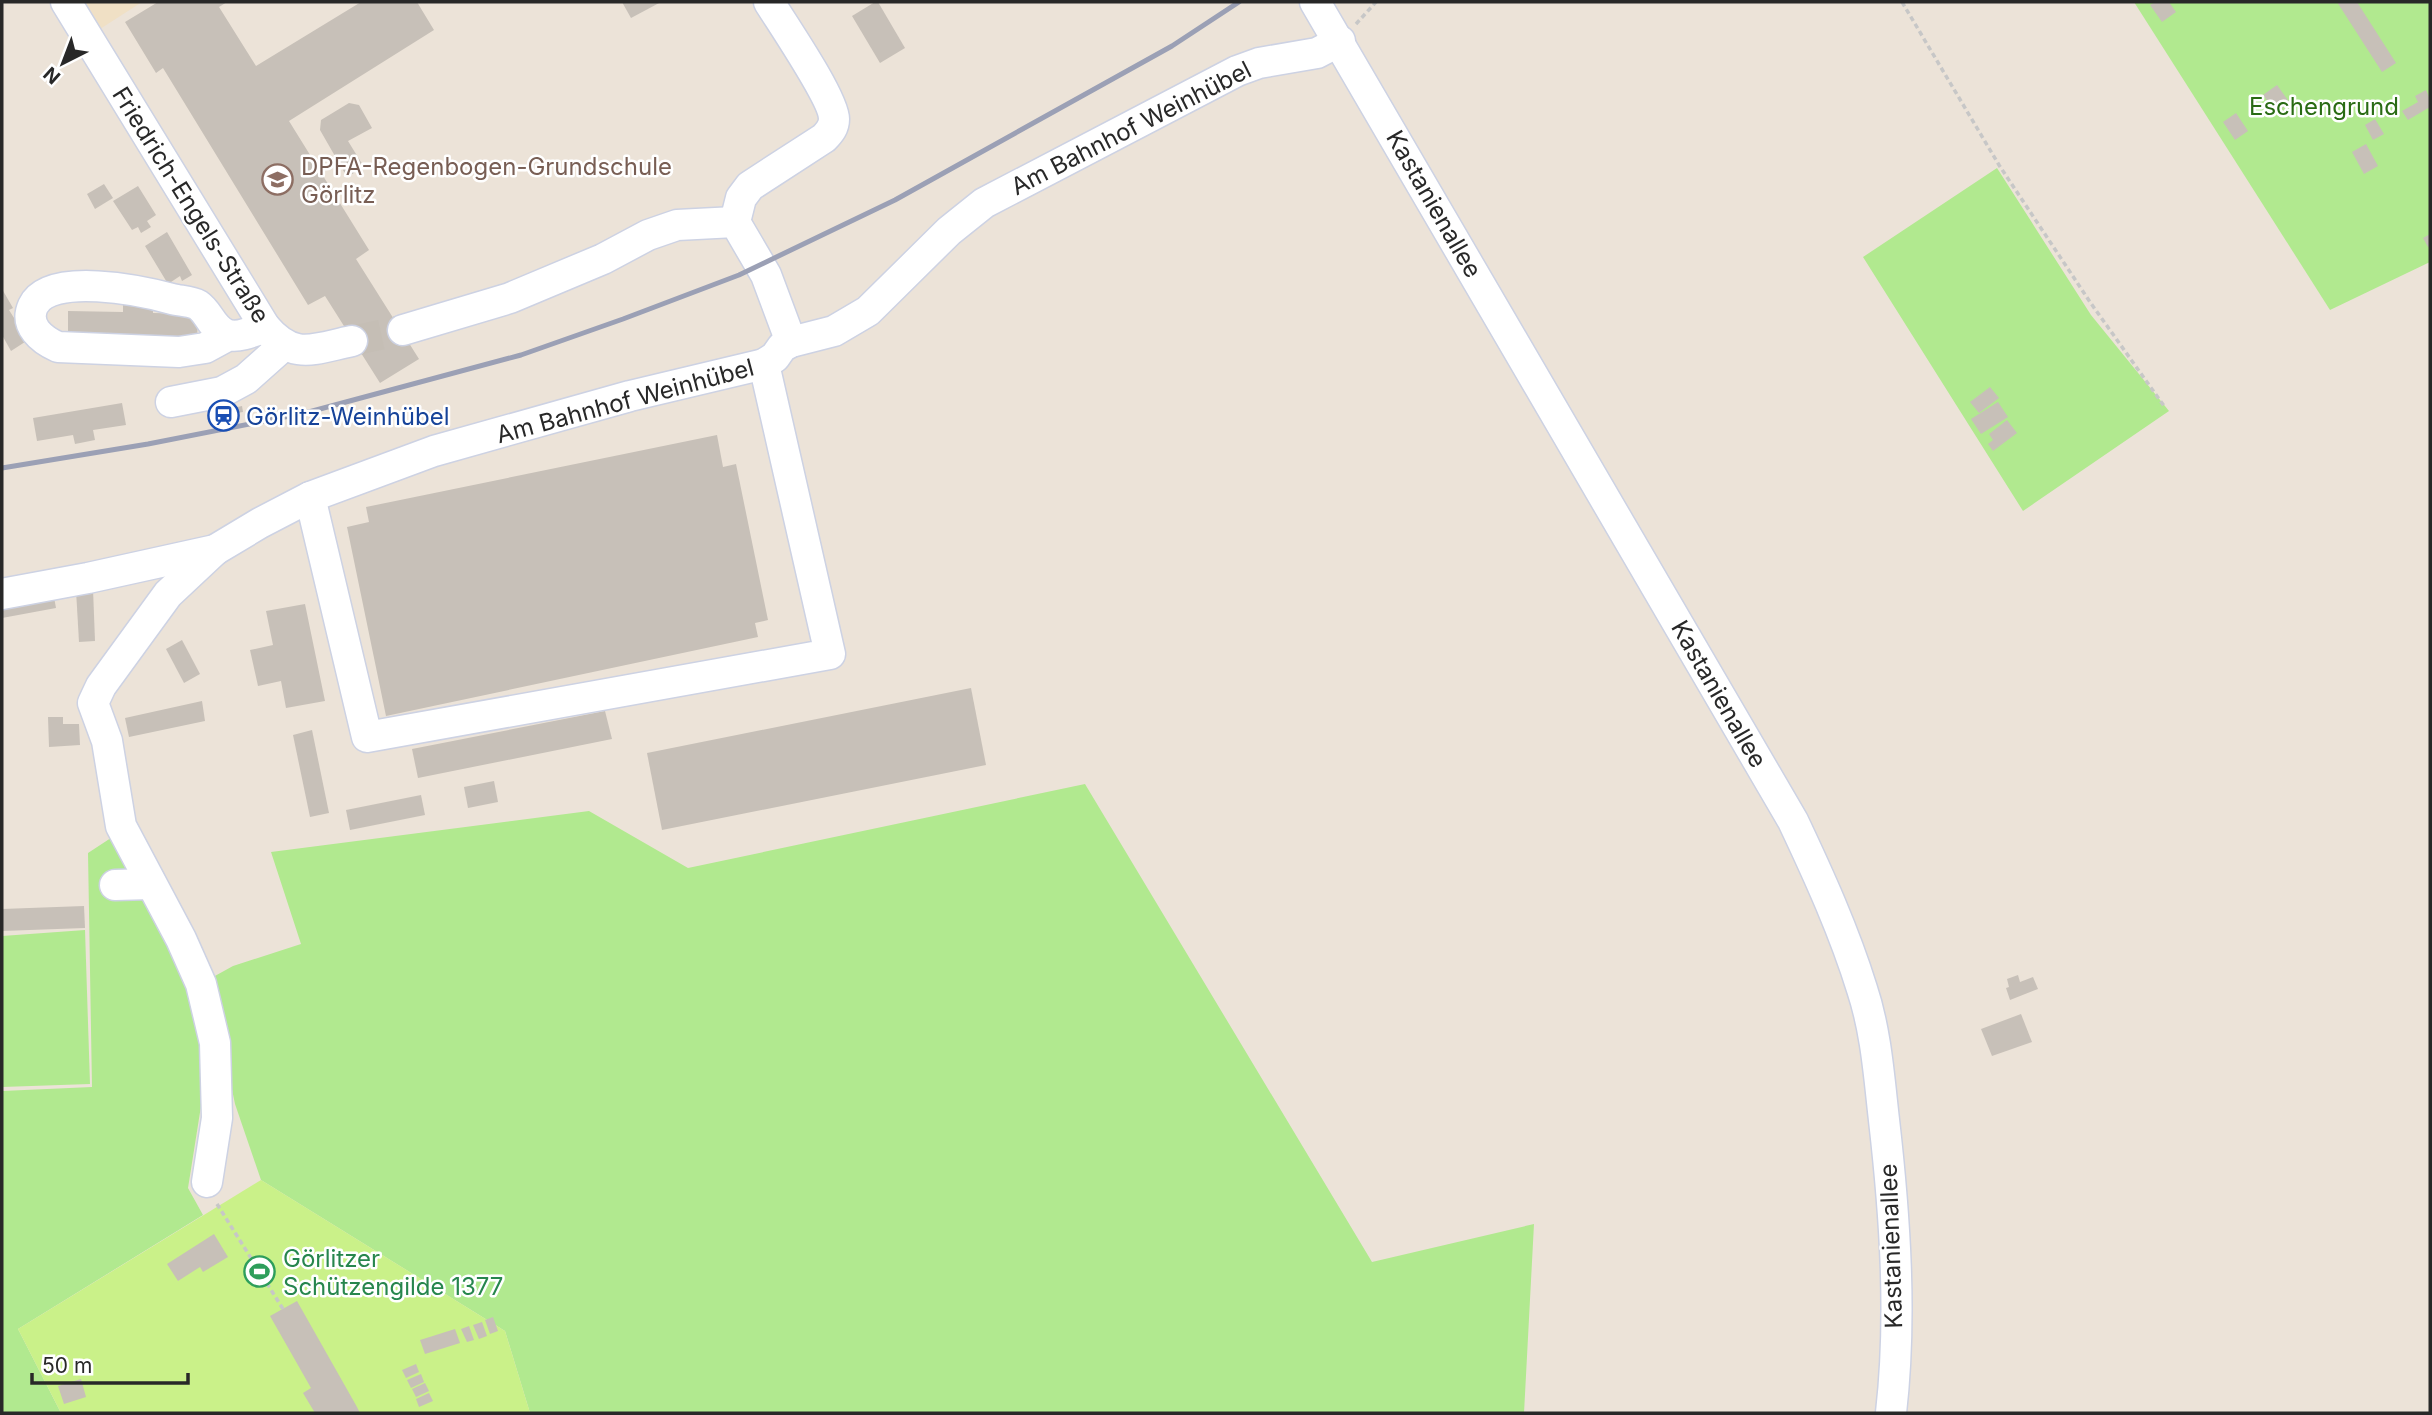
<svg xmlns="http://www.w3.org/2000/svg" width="2432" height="1415" viewBox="0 0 2432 1415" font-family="Inter,sans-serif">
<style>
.education{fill:#f0e0c5}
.green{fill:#b1e98f}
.pitch{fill:#caf189}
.building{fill:#c7c0b8}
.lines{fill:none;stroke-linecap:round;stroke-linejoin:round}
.minor-tunnel{stroke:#c5beb5;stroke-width:30;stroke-dasharray:30 15;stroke-linecap:butt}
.minor-casing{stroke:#cdd2e3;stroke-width:33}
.path{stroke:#c7c7c7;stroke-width:3.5;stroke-dasharray:5 3.5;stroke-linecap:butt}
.minor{stroke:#fff;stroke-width:30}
.rail{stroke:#9ba0b5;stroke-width:5}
.labels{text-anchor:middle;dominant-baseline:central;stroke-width:5;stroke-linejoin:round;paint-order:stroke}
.park-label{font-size:24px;fill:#296b13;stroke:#fff}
.street-label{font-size:24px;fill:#282828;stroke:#fff}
.education-label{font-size:24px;fill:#785e54;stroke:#fff;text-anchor:start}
.transit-label{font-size:24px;fill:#164399;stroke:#fff;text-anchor:start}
.leisure-label{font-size:24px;fill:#27864d;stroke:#fff;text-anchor:start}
</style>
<rect width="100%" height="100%" fill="#ece3d8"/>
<!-- education -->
<polygon class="education" points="82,2 142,2 100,29"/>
<!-- green -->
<g class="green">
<polygon points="2134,2 2430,2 2430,262 2330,310"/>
<polygon points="1997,168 2091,315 2169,411 2023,511 1863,257"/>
<polygon points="1085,784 1372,1262 1534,1224 1524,1413 530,1413 505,1331 261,1180 235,1104 222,1041 204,982 233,966 301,944 271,852 589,811 688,868"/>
<polygon points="117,834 197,986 211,1043 188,1188 203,1215 18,1329 61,1413 2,1413 2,1091 92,1087 88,853"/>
<polygon points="85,930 90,1084 2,1087 2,936"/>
</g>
<!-- pitch -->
<polygon class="pitch" points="261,1180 505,1331 530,1413 61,1413 18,1329"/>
<!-- building -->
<g class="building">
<polygon points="158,2 227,2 219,7 256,66 361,2 417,2 434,30 289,121 369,250 356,259 419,359 380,383 325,296 308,305 163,68 156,73 125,22"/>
<polygon points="622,2 661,2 631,18"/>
<polygon points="875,2 878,2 905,48 880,63 852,16"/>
<polygon points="2155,2 2169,2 2176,12 2162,22 2150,5"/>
<polygon points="2337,2 2357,2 2396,63 2382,72"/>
<polygon points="2277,85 2290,103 2276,112 2263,95"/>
<polygon points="2426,90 2430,99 2430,107 2408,120 2402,111 2418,102 2415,96"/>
<polygon points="349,103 359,105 372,128 348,141 364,167 347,177 320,130 321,120"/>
<polygon points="2236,113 2248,131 2235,140 2223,122"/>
<polygon points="2375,119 2384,134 2373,140 2365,125"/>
<polygon points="2366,144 2378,166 2364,174 2352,152"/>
<polygon points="104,184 113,198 95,209 87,194"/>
<polygon points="138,186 156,215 147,221 151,227 141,233 138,227 132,230 113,201"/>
<polygon points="167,232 192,275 182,281 180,276 168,284 145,246"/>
<polygon points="2430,234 2430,246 2428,247 2423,238"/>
<polygon points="2,289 13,308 9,310 28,340 11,351 2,335"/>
<polygon points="123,300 153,300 153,313 198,314 197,341 68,338 68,311 123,312"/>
<polygon points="1990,387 1999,398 1979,413 1970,402"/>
<polygon points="1998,402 2008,417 1981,434 1971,419"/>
<polygon points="122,403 126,425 93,430 95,440 75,444 73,435 37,441 33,418"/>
<polygon points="242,406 243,412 231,414 229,409"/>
<polygon points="2007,420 2017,433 1993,451 1988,444 1993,440 1989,434"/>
<polygon points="717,435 723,467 736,464 768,620 755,623 758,637 386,716 347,527 369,522 366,507"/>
<polygon points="93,589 95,641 79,642 76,590"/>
<polygon points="53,592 56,608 2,618 2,602"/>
<polygon points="305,604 325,701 286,708 281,681 258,686 250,650 273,645 266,611"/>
<polygon points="182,640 200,674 184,683 166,649"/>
<polygon points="971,688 986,765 662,830 647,753"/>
<polygon points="202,701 205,721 129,737 125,718"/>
<polygon points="605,711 612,739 418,778 412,749"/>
<polygon points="48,717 63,717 63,724 79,724 80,745 49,747"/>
<polygon points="312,730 329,813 310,817 293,735"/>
<polygon points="494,781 498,802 468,808 464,787"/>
<polygon points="421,795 425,815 350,830 346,810"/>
<polygon points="84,906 85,928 2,931 2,909"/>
<polygon points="2018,975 2020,982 2033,977 2038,989 2010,1000 2006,988 2009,987 2007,979"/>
<polygon points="2021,1014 2032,1042 1992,1056 1981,1029"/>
<polygon points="214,1234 228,1257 203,1272 200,1267 178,1281 167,1264"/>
<polygon points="297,1301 357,1407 360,1413 315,1413 303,1393 311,1388 270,1316"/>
<polygon points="493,1317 498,1331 490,1334 485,1320"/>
<polygon points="482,1322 487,1336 479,1339 473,1325"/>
<polygon points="469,1326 474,1340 467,1342 461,1329"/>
<polygon points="455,1329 460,1343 425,1354 420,1340"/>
<polygon points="416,1364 419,1372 406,1378 402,1370"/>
<polygon points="421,1374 424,1382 411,1388 407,1380"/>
<polygon points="81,1379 86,1397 64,1404 58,1386"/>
<polygon points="425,1383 429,1391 416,1397 412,1389"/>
<polygon points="429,1393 433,1401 419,1407 416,1399"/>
</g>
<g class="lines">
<!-- minor-tunnel -->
<polyline class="minor-tunnel" points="352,341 403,330"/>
<defs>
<g id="minor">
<path d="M66 2 265 327C294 361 313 349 352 341"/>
<path d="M1315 2 1793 821C1819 876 1844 931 1862 989 1876 1031 1879 1076 1884 1120 1895 1216 1902 1317 1891 1413"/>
<path d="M735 222 741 198 750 186 824 138C830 132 834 127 834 119 834 99 782 23 769 2"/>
<polyline points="403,330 510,298 603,259 648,235 677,225 735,222 766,275 791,342"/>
<path d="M229 335 205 348 179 352 58 347C42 340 24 326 33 306 49 271 143 291 172 299 179 301 191 301 198 305 210 313 212 330 228 335 240 338 254 331 265 327"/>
<polyline points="171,402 222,392 246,379 283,346"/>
<polyline points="310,497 367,737 830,654 764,364"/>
<polyline points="2,594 88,578 215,550 260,523 310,497 434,451 630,396 764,364 775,357 782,347 791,342 834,331 868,311 949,231 984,203 1237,71 1259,63 1317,53 1340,41"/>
<polyline points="115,885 151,884"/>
<polyline points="207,1182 217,1118 215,1043 201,984 181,939 121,826 107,741 93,703 101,686 168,594 215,550"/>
</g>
</defs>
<!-- minor casing -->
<use href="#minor" class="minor-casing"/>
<!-- path -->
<g class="path">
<polyline points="1902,2 1999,165 2090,302 2164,406"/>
<polyline points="1356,24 1376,2"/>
<polyline points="217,1204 283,1309"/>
</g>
<!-- minor -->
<use href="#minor" class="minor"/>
<!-- rail -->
<polyline class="rail" points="2,468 148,444 305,413 521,355 623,319 739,275 895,200 1172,46 1239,2"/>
</g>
<!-- icons -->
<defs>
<symbol id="school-ring" viewBox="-11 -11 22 22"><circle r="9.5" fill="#fff" stroke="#8d6e63" stroke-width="1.5"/><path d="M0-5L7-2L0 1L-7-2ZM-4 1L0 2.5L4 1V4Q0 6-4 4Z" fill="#8d6e63"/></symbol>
<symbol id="station-ring" viewBox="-11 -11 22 22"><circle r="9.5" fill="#fff" stroke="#1a4fb4" stroke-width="1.5"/><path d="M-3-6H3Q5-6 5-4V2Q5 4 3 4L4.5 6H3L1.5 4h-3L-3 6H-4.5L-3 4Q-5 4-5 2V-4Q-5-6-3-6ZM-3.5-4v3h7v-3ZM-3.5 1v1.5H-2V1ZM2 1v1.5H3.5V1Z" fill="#1a4fb4"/></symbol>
<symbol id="stadium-ring" viewBox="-11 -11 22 22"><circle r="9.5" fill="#fff" stroke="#2e9e5b" stroke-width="1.5"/><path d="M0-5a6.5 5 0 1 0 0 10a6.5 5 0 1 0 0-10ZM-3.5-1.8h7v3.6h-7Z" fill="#2e9e5b"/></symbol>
</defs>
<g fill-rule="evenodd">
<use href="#school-ring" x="260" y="162" width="35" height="35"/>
<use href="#station-ring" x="206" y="398" width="35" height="35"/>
<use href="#stadium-ring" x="242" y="1254" width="35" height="35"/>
</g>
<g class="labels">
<!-- park labels -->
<g class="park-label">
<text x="2324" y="106">Eschengrund</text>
</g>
<!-- street labels -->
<g class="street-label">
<text transform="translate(1131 128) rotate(-27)">Am Bahnhof Weinhübel</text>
<text transform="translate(1434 204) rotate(60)">Kastanienallee</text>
<text transform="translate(191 205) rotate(58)">Friedrich-Engels-Straße</text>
<text transform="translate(625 401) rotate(-15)">Am Bahnhof Weinhübel</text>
<text transform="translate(1719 694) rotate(60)">Kastanienallee</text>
<text transform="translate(1891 1246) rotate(-92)">Kastanienallee</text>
</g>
<!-- education labels -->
<g class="education-label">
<text x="301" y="166">DPFA-Regenbogen-Grundschule<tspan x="301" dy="28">Görlitz</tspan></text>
</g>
<!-- transit labels -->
<g class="transit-label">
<text x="246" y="416">Görlitz-Weinhübel</text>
</g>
<!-- leisure labels -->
<g class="leisure-label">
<text x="283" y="1258">Görlitzer<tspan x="283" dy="28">Schützengilde 1377</tspan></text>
</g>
</g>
<!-- border -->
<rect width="2432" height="1415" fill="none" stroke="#282828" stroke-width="7"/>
<!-- north arrow -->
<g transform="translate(63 63) rotate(222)" stroke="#ffffff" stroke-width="5" paint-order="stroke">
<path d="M0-5L12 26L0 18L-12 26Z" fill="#282828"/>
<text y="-10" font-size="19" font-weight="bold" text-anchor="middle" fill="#282828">N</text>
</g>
<!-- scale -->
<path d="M32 1373v10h156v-10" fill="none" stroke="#282828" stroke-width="3.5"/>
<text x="42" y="1373" font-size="21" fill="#282828" stroke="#ffffff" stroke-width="5" paint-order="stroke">50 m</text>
</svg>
